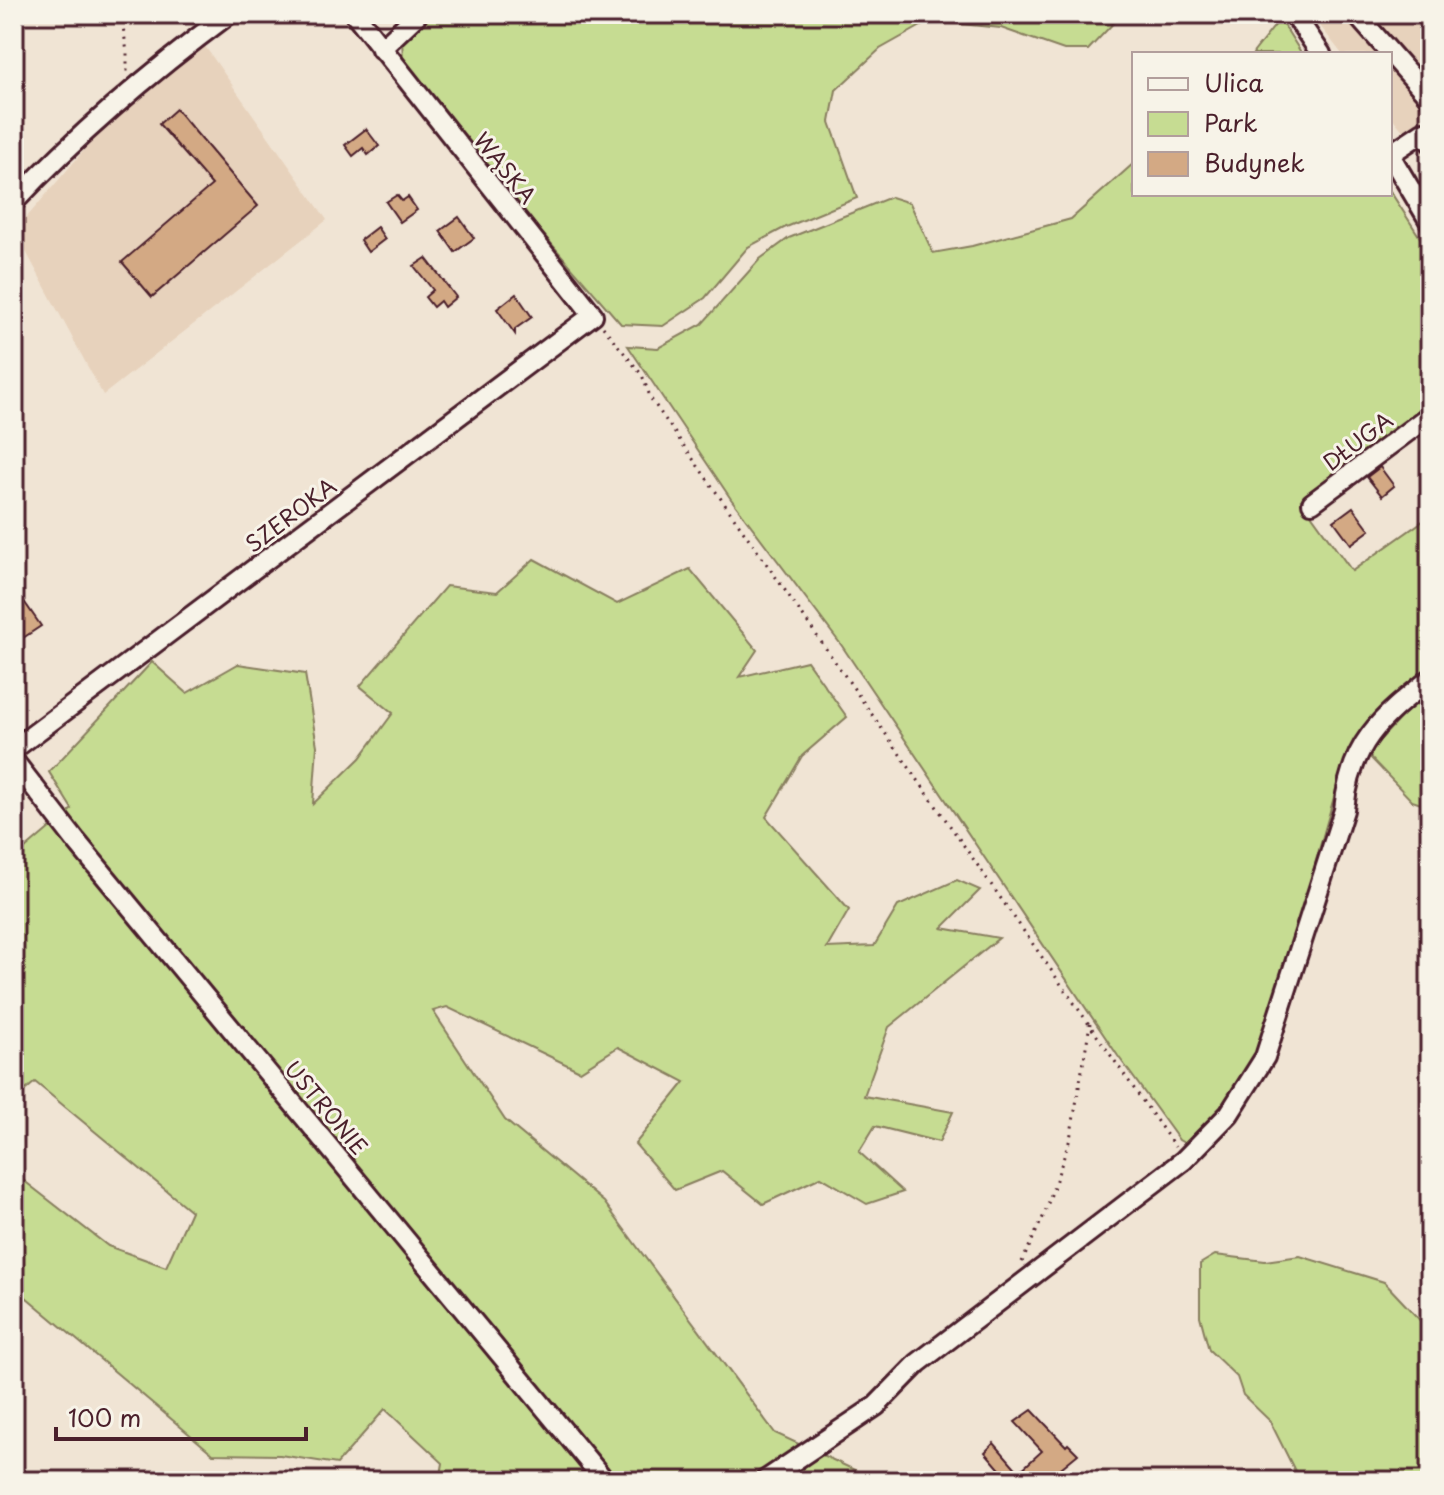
<svg xmlns="http://www.w3.org/2000/svg" width="1444" height="1495" viewBox="0 0 1444 1495" font-family="'Playpen Sans',sans-serif">
<style>
.built{fill:#e7d2bc}
.green{fill:#c6dc92;stroke:#887e5e;stroke-width:2}
.building{fill:#d3a984;stroke:#4a1f2b;stroke-width:2}
.lines{fill:none;stroke-linecap:round;stroke-linejoin:round}
.minor-casing{stroke:#4a1f2b;stroke-width:24}
.path{stroke:#4a1f2b;stroke-width:3;stroke-dasharray:2 6;stroke-linecap:butt}
.minor{stroke:#f7f3e8;stroke-width:18}
.labels{text-anchor:middle;dominant-baseline:central;stroke-width:6;stroke-linejoin:round;paint-order:stroke}
.street-label{font-size:22px;fill:#4a1f2b;stroke:#f7f3e8}
</style>
<rect width="100%" height="100%" fill="#f0e4d4"/>
<filter id="ink" filterUnits="userSpaceOnUse"><feTurbulence type="fractalNoise" baseFrequency=".0125" numOctaves="2"/><feDisplacementMap in="SourceGraphic" scale="16" xChannelSelector="R" yChannelSelector="G"/><feConvolveMatrix kernelMatrix="1 2 1 2 8 2 1 2 1" color-interpolation-filters="sRGB"/></filter>
<g filter="url(#ink)">
<!-- built -->
<g class="built">
<polygon points="1311,14 1430,14 1430,163 1390,115 1390,54 1342,54"/>
<polygon points="202,42 327,220 103,395 15,231 133,93"/>
</g>
<!-- green -->
<g class="green">
<polygon points="426,14 1122,14 1088,50 1064,50 1001,28 930,21 880,49 836,90 830,122 857,198 784,228 748,247 705,298 663,326 621,324 471,151 403,63 402,37"/>
<polygon points="1280,19 1302,54 1253,54 1254,52"/>
<polygon points="1134,163 1134,194 1390,194 1390,191 1430,253 1430,406 1301,500 1352,571 1430,516 1430,670 1366,726 1342,769 1266,1037 1235,1092 1193,1148 1179,1140 1118,1056 842,646 731,499 628,346 658,348 702,324 760,259 789,238 891,197 910,203 933,253 972,246 1071,219"/>
<polygon points="534,559 617,604 690,569 757,650 739,677 807,661 847,717 802,756 766,817 849,910 827,948 874,946 898,906 957,880 980,890 942,928 999,938 889,1027 864,1096 953,1112 939,1142 875,1126 859,1152 903,1192 867,1204 821,1177 763,1204 722,1171 675,1190 635,1144 685,1082 618,1047 580,1071 447,1007 433,1011 505,1120 604,1202 775,1433 878,1481 440,1481 443,1463 385,1409 337,1464 280,1455 213,1454 14,1287 14,1173 108,1246 166,1267 191,1211 35,1082 14,1100 14,855 25,849 72,809 49,772 152,662 187,693 238,664 305,674 317,746 313,804 360,758 393,713 360,686 446,586 497,592"/>
<polygon points="1430,686 1430,807 1412,801 1367,754"/>
<polygon points="1215,1255 1265,1261 1300,1256 1384,1282 1430,1331 1430,1481 1300,1481 1270,1421 1243,1395 1237,1377 1209,1350 1200,1316 1200,1264"/>
</g>
<!-- building -->
<g class="building">
<polygon points="176,109 258,206 152,297 122,262 212,185 159,124"/>
<polygon points="366,129 379,146 368,155 363,148 353,156 345,145"/>
<polygon points="397,195 402,201 408,197 417,210 400,222 386,202"/>
<polygon points="459,217 474,238 455,252 440,231"/>
<polygon points="377,227 385,239 368,252 360,240"/>
<polygon points="426,258 456,297 444,307 440,301 433,307 425,297 433,290 414,266"/>
<polygon points="516,294 532,317 515,329 515,334 497,309"/>
<polygon points="1380,467 1394,486 1382,496 1367,477"/>
<polygon points="1353,507 1370,530 1351,544 1334,521"/>
<polygon points="14,587 41,626 14,644"/>
<polygon points="1032,1410 1066,1446 1068,1444 1078,1454 1045,1481 1010,1481 985,1452 994,1443 1019,1472 1042,1451 1015,1422"/>
</g>
<g class="lines">
<defs>
<g id="minor">
<polyline points="1294,14 1321,54"/>
<polyline points="1356,14 1430,98"/>
<polyline points="381,49 418,14"/>
<polyline points="1390,154 1423,132 1430,142"/>
<polyline points="1390,155 1430,222"/>
<path d="M14 202C80 132 152 71 229 14"/>
<polyline points="1312,503 1430,415"/>
<polyline points="14,749 593,315 355,14"/>
<polyline points="14,761 76,841 605,1481"/>
<path d="M764 1481 876 1406 918 1363 1184 1160 1229 1114 1265 1057 1344 810C1350 743 1380 719 1430 679"/>
</g>
</defs>
<!-- minor casing -->
<use href="#minor" class="minor-casing"/>
<!-- path -->
<g class="path">
<polyline points="121,14 127,52 127,74"/>
<polyline points="603,327 642,375 651,399 1175,1147"/>
<polyline points="1022,1262 1044,1215 1070,1139 1090,1024"/>
</g>
<!-- minor -->
<use href="#minor" class="minor"/>
</g>
</g>
<g class="labels">
<!-- street labels -->
<g class="street-label">
<text transform="translate(506 167) rotate(51)">WĄSKA</text>
<text transform="translate(1357 440) rotate(-37)">DŁUGA</text>
<text transform="translate(290 514) rotate(-37)">SZEROKA</text>
<text transform="translate(327 1107) rotate(50)">USTRONIE</text>
</g>
</g>
<!-- margin -->
<rect width="1444" height="1495" fill="none" stroke="#f7f3e8" stroke-width="48"/>
<rect x="24" y="24" width="1396" height="1447" fill="none" stroke="#4a1f2b" stroke-width="3" filter="url(#ink)"/>
<!-- legend -->
<rect x="1132" y="52" width="260" height="144" fill="#f7f3e8" stroke="#b29e9c" stroke-width="2"/>
<rect x="1148" y="78" width="40" height="12" fill="#f7f3e8" stroke="#b29e9c" stroke-width="2"/>
<text x="1204" y="92" font-size="24" fill="#4a1f2b">Ulica</text>
<rect x="1148" y="112" width="40" height="24" fill="#c6dc92" stroke="#b29e9c" stroke-width="2"/>
<text x="1204" y="132" font-size="24" fill="#4a1f2b">Park</text>
<rect x="1148" y="152" width="40" height="24" fill="#d3a984" stroke="#b29e9c" stroke-width="2"/>
<text x="1204" y="172" font-size="24" fill="#4a1f2b">Budynek</text>
<!-- scale -->
<path d="M56 1427v12h250v-12" fill="none" stroke="#4a1f2b" stroke-width="4"/>
<text x="68" y="1427" font-size="24" fill="#4a1f2b" stroke="#f7f3e8" stroke-width="6" paint-order="stroke">100 m</text>
</svg>
